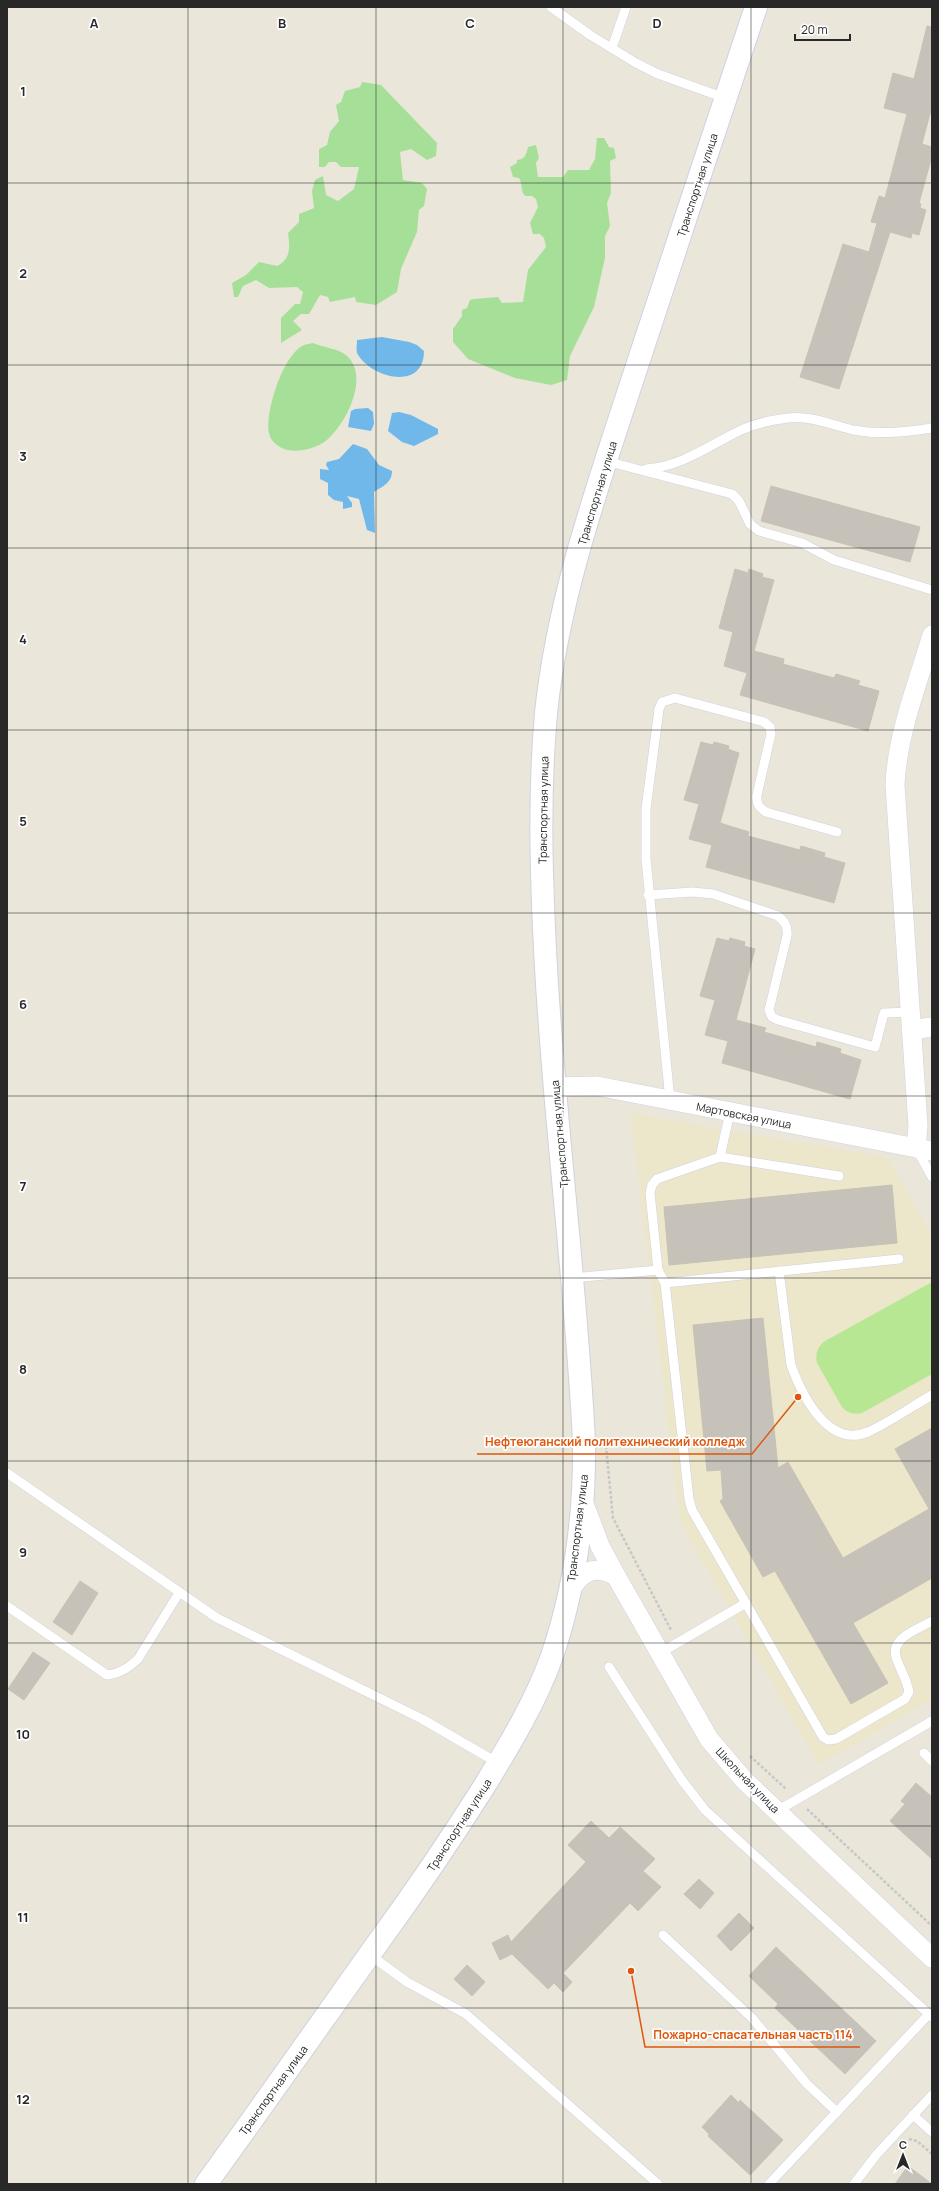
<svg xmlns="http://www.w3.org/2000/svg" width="939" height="2191" viewBox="0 0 939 2191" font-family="Manrope,sans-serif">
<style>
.education{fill:#ece6ca}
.green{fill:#a6e098}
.pitch{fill:#b8e794}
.water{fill:#70b8ea}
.building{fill:#c6c2ba;stroke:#c6c2b4}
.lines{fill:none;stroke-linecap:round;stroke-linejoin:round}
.service-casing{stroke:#d0d1e1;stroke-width:10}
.minor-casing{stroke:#d0d1e1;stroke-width:20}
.tertiary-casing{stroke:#d0d1e1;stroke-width:24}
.path{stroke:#c7c7c7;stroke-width:2.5;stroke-dasharray:3 2;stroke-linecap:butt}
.service{stroke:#fff;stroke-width:9}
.minor{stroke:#fff;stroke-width:19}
.tertiary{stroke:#fff;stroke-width:22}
.grid{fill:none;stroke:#282828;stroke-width:1;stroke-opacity:0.55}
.labels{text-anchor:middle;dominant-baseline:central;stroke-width:3.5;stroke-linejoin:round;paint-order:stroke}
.street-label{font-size:11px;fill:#282828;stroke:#fff}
.grid-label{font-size:13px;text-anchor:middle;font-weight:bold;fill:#282828;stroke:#fff;stroke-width:3.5;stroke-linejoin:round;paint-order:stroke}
.leader{fill:none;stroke:#de570d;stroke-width:1.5}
.callout-dot{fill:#de570d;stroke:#fff;stroke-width:1.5}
.callout-label{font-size:12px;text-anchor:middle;font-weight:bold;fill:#de570d;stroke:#fff;stroke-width:3.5;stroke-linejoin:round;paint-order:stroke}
</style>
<rect width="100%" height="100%" fill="#ebe6da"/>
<!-- education -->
<polygon class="education" points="630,1113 888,1158 932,1235 932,1699 819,1765 680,1523"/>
<!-- green -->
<g class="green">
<path d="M362 82 381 85 437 143 436 156 427 160 411 149 400 152 403 180 422 183 427 189 424 206 419 210 417 232 401 269 397 292 376 305 356 302 355 297 330 302 328 297 320 295 309 314H301L293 321 302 330 281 343V318L295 304H300L303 292 297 287 269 288 256 280 243 286 238 297H234L232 283 246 275 259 262 277 266C291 259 290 247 288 233L299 222V214L314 208 312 191 315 180 323 176 326 195 338 201 354 189 359 167H341L336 162H329L325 167H319V149L327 145 330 132 339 121 336 105 341 102 345 91 360 87Z"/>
<path d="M597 138H604L609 147 614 148 616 158 610 161 611 193 607 203 610 226 605 236V258L594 307 570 356 567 380 551 385 515 378 468 359 453 342V329L462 316V310L467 308 470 300 474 299 498 297 502 303 523 302 528 270 546 247 544 238 540 234H533L530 223 538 207 536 199 532 196H525C520 190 523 184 519 178L513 177 510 167 517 163V160C525 159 526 155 528 147L536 145 539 158 536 163 538 177H563L568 170H589L595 159Z"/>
<path d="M313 343C322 347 340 349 347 356 369 376 348 420 330 437 321 447 301 453 288 450 280 449 270 441 269 433 265 412 283 354 304 345 306 344 310 344 313 343Z"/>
</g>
<!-- pitch -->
<path class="pitch" d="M932 1282V1374L862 1413C854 1415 847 1413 842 1407L817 1363C815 1354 817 1347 825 1341Z"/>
<!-- water -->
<g class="water">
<path d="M382 337 409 342 417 345 424 351C424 392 370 378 357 353 356 349 357 344 357 340Z"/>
<polygon points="368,408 373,412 374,424 371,431 348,427 351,411 355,409"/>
<polygon points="399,412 411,415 438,429 438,434 414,446 402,442 388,431 392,413"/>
<path d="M353 444 367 449 379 465 392 471C392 483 383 486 374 492L375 533 367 530 359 499 347 496 352 503V507L343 509V502L334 500 328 495V483L320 479V469L329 470 326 465 327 462 339 459Z"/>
</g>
<!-- building -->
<g class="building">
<polygon points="927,26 932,27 932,106 922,144 932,147 932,156 919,203 921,204 920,208 926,210 919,235 912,233 911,238 890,232 839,389 800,377 843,244 869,252 877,223 871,222 879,196 885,198 907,114 884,108 893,73 914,79"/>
<polygon points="771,486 920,527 910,562 761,521"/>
<polygon points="735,569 748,573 749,569 763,574 762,577 774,580 754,651 784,659 783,664 834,678 836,674 860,681 858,685 879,691 868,731 740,695 747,673 724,666 733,632 719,628"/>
<polygon points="701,742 713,745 714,742 729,746 728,749 739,753 720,823 749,832 748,836 800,850 801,846 825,853 824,857 845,863 834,903 706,867 712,845 689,839 699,804 684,800"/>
<polygon points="717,938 729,941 730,938 745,942 744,946 755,949 736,1020 766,1028 764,1032 816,1047 817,1042 841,1049 840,1053 861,1060 850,1099 722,1063 728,1041 705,1035 715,1000 700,996"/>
<polygon points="892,1185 897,1243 669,1265 664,1207"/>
<polygon points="763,1318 778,1468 788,1462 843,1558 929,1509 895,1449 932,1428 932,1578 853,1623 888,1683 851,1704 775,1571 763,1577 720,1501 723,1499 721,1470 707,1471 693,1325"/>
<polygon points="80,1581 98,1593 72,1635 53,1622"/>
<polygon points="33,1652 50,1663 24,1700 8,1689"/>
<polygon points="916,1783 932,1797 932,1859 890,1821 905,1804 901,1801"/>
<polygon points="591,1821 609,1838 620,1827 655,1859 643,1871 661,1887 638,1911 630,1903 563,1973 572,1982 563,1992 554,1983 548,1989 512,1954 500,1960 492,1943 508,1935 511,1942 586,1862 568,1845"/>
<polygon points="699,1879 714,1893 700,1909 684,1894"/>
<polygon points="739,1913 754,1928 731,1951 717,1936"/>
<polygon points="776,1947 876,2041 845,2074 775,2008 778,2004 749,1976"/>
<polygon points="467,1965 485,1982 472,1996 454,1979"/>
<polygon points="731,2095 739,2103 740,2100 783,2140 750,2175 708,2136 709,2134 702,2127"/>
<polygon points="908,2166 932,2184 895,2184"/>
</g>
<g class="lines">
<defs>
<g id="service">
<polyline points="551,7 590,35 636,63 658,74 725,98"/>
<polyline points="612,48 626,7"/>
<polyline points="606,461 732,494 739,501 750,524 759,531 802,543 834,560 932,590"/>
<path d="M646 469C681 467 710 445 741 430 756 423 772 420 788 418 809 415 833 425 853 430 881 435 905 432 932 428"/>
<path d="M648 895 692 892 713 894 778 916C785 922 788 926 787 936L769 1010 772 1017 778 1020 875 1047 884 1013 910 1012"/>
<path d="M670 1100 646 859V809L659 709 662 702 675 698 764 722 770 727 771 734 757 795C756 804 759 807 766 812L837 832"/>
<path d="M730 1112 720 1157 657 1179 652 1185 650 1193 658 1270 665 1283 689 1499 692 1510 823 1737 828 1740 836 1739 905 1699 909 1692C907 1680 901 1671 897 1660 888 1638 917 1630 932 1621"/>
<polyline points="916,1148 932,1177"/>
<polyline points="720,1157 839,1176"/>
<path d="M779 1271 791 1365C802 1395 828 1449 868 1432 890 1422 911 1407 932 1395"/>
<polyline points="572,1278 658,1270"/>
<polyline points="665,1283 899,1259"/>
<polyline points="7,1473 217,1618 422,1719 498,1763"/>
<path d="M7 1606 107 1675C121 1673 128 1668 138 1659L179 1593"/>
<polyline points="660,1653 746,1603"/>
<polyline points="609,1667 681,1779 705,1810 932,2017"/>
<polyline points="924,1753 932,1761"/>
<polyline points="777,1811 932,1721"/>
<polyline points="663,1935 752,2018 807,2084 837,2112"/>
<polyline points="370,1955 407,1982 466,2014 658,2184"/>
<polyline points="913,2115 932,2132"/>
<polyline points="769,2184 929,2014"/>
<polyline points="854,2184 877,2154 932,2095"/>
</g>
<g id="minor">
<polyline points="911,1030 932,1027"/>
<polyline points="555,1087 597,1086 932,1151"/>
<path d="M916 1148 918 1126 895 785C897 734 918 683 932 635"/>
<polyline points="583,1501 600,1546 616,1576 709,1739 744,1780 932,1958"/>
<path d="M569 1592C582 1571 594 1564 616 1576"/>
</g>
<path id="tertiary" d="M206 2184C264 2104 320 2024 377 1944 415 1892 451 1839 485 1785 510 1744 536 1701 552 1656 575 1588 585 1513 584 1442 576 1277 553 1113 545 949 541 870 539 792 546 713 558 598 597 488 633 378 674 254 714 131 756 7"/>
</defs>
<!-- service casing -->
<use href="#service" class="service-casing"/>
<!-- minor casing -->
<use href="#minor" class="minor-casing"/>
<!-- tertiary casing -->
<use href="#tertiary" class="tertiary-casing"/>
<!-- path -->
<g class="path">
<polyline points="606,1446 613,1518 671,1630"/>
<polyline points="750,1756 786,1789"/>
<polyline points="807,1809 932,1926"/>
<polyline points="909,2139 917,2141 932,2154"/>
</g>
<!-- service -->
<use href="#service" class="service"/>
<!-- minor -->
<use href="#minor" class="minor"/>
<!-- tertiary -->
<use href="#tertiary" class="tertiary"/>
</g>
<!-- grid -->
<path class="grid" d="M188 7V2184M376 7V2184M563 7V2184M751 7V2184M7 183H932M7 365H932M7 548H932M7 730H932M7 913H932M7 1096H932M7 1278H932M7 1461H932M7 1643H932M7 1826H932M7 2008H932"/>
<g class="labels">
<!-- street labels -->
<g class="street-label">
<text transform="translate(697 185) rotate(-72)">Транспортная улица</text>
<text transform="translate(597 493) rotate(-73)">Транспортная улица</text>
<text transform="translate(543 810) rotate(-89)">Транспортная улица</text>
<text transform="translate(744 1115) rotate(11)">Мартовская улица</text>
<text transform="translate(559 1134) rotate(-95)">Транспортная улица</text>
<text transform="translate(577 1528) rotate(-83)">Транспортная улица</text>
<text transform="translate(748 1780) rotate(46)">Школьная улица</text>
<text transform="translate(459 1825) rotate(-57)">Транспортная улица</text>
<text transform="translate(273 2090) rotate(-54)">Транспортная улица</text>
</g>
</g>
<g class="grid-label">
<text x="94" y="28">A</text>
<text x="282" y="28">B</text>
<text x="470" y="28">C</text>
<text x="657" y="28">D</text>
<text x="23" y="96">1</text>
<text x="23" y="278">2</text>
<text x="23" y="461">3</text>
<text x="23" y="644">4</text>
<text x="23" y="826">5</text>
<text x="23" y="1009">6</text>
<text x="23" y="1191">7</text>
<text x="23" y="1374">8</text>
<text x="23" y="1557">9</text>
<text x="23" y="1739">10</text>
<text x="23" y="1922">11</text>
<text x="23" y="2104">12</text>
</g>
<!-- callouts -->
<path class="leader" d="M798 1397L752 1454H477M631 1971L645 2047H860"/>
<g class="callout-dot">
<circle cx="798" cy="1397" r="4"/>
<circle cx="631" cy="1971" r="4"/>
</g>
<g class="callout-label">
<text x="615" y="1446">Нефтеюганский политехнический колледж</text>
<text x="753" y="2039">Пожарно-спасательная часть 114</text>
</g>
<!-- border -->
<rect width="939" height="2191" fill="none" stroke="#282828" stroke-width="16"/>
<!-- north arrow -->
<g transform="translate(903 2155)" stroke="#ffffff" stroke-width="3" paint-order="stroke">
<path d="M0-3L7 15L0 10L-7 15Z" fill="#282828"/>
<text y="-6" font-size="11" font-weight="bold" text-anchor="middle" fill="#282828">С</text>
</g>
<!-- scale -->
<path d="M795 34v6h55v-6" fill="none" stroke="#282828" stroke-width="2"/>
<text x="801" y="34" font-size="12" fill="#282828" stroke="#ffffff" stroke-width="3" paint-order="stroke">20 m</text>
</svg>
